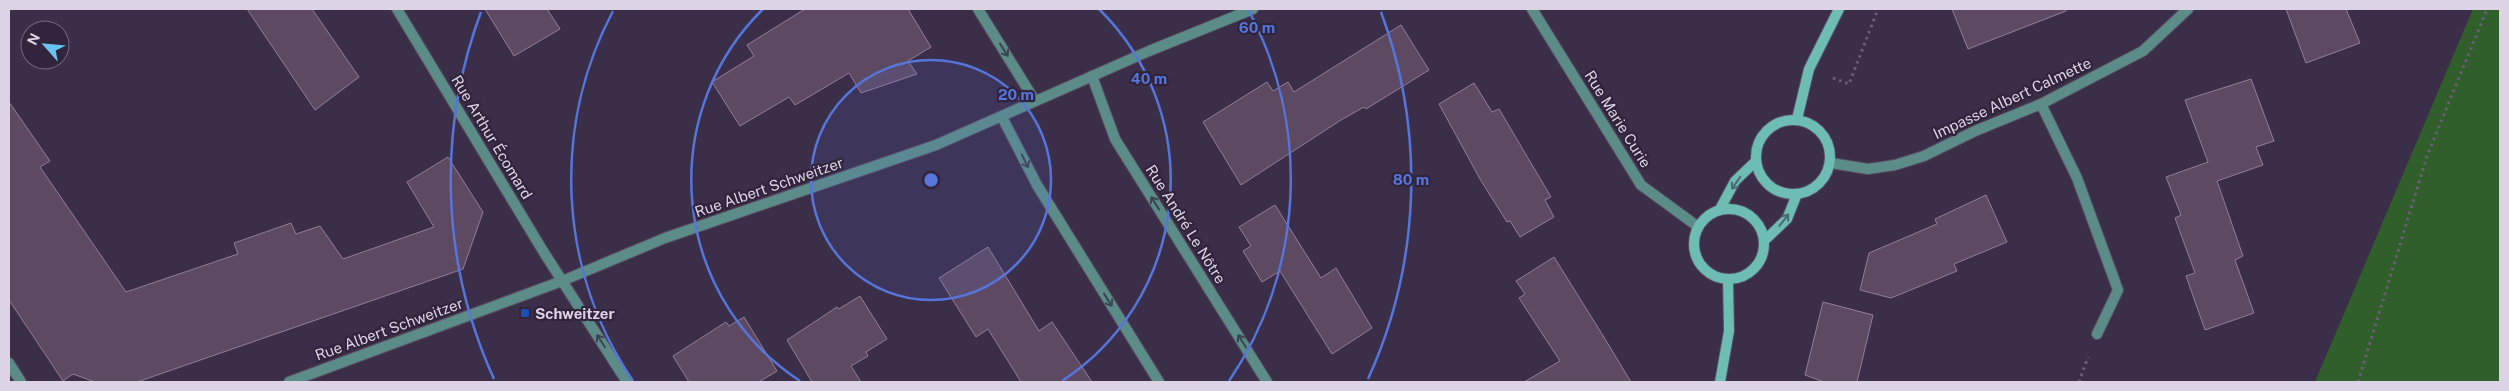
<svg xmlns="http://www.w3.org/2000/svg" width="2509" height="391" viewBox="0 0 2509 391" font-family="'Public Sans',sans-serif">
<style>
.green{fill:#305f2c}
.building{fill:#5e4962;stroke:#947d98}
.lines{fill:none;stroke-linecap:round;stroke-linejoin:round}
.minor-casing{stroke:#584c64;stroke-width:12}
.tertiary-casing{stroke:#584c64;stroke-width:12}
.secondary-casing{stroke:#584c64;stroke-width:12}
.path{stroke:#6c6077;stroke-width:3;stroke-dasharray:2.5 4;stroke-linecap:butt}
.minor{stroke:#5c8c87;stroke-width:10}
.tertiary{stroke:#5c8c87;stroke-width:10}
.secondary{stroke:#6ebdb5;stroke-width:10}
.oneway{stroke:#3e4353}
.oneway2{stroke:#4c6973}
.ring{fill:none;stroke:#5676dc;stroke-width:2.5}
.transit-dot{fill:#1a4fb4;stroke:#31243d;stroke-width:2}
.labels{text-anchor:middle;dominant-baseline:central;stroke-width:4.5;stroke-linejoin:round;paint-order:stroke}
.street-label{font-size:15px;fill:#dcd4e4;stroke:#31243d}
.poi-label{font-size:15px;font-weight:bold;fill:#dcd4e4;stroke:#31243d;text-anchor:start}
.centre{fill:#5676dc;stroke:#31243d;stroke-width:2.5}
.ring-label{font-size:15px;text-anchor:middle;font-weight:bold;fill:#5676dc;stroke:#31243d;stroke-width:4.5;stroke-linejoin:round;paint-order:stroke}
</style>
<rect width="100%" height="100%" fill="#3b2e48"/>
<!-- green -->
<polygon class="green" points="2473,9 2500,9 2500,382 2315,382"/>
<!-- building -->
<g class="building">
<polygon points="247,9 312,9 359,77 315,110"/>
<polygon points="485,9 547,9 560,29 514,56"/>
<polygon points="805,9 908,9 931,47 908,61 917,74 861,93 849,73 795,105 789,97 740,126 712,82 754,56 747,45"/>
<polygon points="1952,9 2066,9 2066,11 1968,49"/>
<polygon points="2286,9 2346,9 2360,43 2306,63"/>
<polygon points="1401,25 1429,70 1366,109 1364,107 1341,120 1241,185 1203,122 1267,82 1273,91 1288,82 1294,92"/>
<polygon points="2251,79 2274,141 2256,147 2263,165 2217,181 2243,256 2235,260 2254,313 2205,330 2186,276 2195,273 2175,218 2181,215 2166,177 2208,162 2185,100"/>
<polygon points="1474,83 1492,112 1499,109 1551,197 1545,200 1554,217 1520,237 1510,221 1507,222 1480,179 1439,104"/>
<polygon points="9,102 50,161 40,167 126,292 238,254 234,243 291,223 296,234 320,226 343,259 434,227 407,182 448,157 483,212 463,269 137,382 95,382 73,374 63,381 9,300"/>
<polygon points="1986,195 2007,242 1954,264 1957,271 1891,298 1860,290 1869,253 1937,224 1935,219"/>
<polygon points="1275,205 1321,278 1336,268 1372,328 1332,354 1280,271 1262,282 1243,251 1251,246 1239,227"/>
<polygon points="988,247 1039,331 1052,322 1092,382 1021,382 988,329 976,337 939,278"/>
<polygon points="1554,257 1602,334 1631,382 1524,382 1560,361 1519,298 1525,294 1516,281"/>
<polygon points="860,296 887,339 866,352 868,356 851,366 861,382 812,382 787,340 837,307 839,309"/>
<polygon points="1823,302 1873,315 1857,382 1824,382 1805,375"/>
<polygon points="744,317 777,371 759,382 689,382 673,356 726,322 729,326"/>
</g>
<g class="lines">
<defs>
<g id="minor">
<polyline points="397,9 543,251 627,382"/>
<polyline points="978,9 1035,101"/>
<polyline points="1092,76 1115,139 1267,382"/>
<polyline points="2041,104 2077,178 2118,290 2097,334"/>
<polyline points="1002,117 1037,185 1159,382"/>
<polyline points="1831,163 1868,169 1895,165 1924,156 1975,131 2041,104 2143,51 2188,9"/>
</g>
<g id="tertiary">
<polyline points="1532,9 1641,185 1697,226"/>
<polyline points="9,363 21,382"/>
<polyline points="289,382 562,281 665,238 936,145 1149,51 1253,9"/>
</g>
<g id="secondary">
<polyline points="1797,119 1809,69 1839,9"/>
<circle cx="1793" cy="157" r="37"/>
<circle cx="1729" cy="244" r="35"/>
<polyline points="1720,209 1735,181 1756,161"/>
<polyline points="1764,241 1787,219 1797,194"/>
<polyline points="1720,382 1729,331 1728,279"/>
</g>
</defs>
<!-- minor casing -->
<use href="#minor" class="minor-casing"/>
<!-- tertiary casing -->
<use href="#tertiary" class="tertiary-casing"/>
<!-- secondary casing -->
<use href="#secondary" class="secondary-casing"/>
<!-- path -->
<g class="path">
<polyline points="1833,78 1849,84 1878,9"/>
<polyline points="2079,382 2088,357"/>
<polyline points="2358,382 2427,156 2487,9"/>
</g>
<!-- minor -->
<use href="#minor" class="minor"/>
<!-- tertiary -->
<use href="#tertiary" class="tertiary"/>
<!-- secondary -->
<use href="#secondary" class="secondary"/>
</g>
<!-- one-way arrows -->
<defs><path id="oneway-shaft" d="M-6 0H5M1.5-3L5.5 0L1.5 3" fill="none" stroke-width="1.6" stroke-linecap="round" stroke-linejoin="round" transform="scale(1.25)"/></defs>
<g class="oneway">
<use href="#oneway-shaft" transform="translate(1004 50) rotate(58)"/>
<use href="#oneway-shaft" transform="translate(1025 161) rotate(64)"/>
<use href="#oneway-shaft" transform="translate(1155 203) rotate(-122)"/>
<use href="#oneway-shaft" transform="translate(1108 300) rotate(58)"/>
<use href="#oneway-shaft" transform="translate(601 341) rotate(-123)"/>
<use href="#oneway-shaft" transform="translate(1242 341) rotate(-122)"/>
</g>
<g class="oneway2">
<use href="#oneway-shaft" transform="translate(1736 183) rotate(125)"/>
<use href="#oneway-shaft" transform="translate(1784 220) rotate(-52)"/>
</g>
<!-- distance rings -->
<circle cx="931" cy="180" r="120" fill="#5676dc" fill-opacity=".12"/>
<g class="ring">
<circle cx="931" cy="180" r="120"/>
<path d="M800 381A240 240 0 0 1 763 9M1099 9A240 240 0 0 1 1062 381"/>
<path d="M633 381A360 360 0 0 1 613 11M1249 11A360 360 0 0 1 1229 381"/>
<path d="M494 379A480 480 0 0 1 481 12M1381 12A480 480 0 0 1 1368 379"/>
</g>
<!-- markers -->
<rect class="transit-dot" x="520" y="308" width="10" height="10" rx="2.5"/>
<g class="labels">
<!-- street labels -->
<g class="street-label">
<text transform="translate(2012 98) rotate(-25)">Impasse Albert Calmette</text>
<text transform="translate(1618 119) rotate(58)">Rue Marie Curie</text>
<text transform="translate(492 137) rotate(59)">Rue Arthur Écomard</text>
<text transform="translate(769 187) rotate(-19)">Rue Albert Schweitzer</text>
<text transform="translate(1186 224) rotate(58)">Rue André Le Nôtre</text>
<text transform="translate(389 329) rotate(-20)">Rue Albert Schweitzer</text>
</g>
<!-- poi labels -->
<g class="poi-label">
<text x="535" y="313">Schweitzer</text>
</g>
</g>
<circle cx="931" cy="180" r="8" class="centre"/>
<g class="ring-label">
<text x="1257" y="33">60 m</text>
<text x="1149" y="84">40 m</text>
<text x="1016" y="100">20 m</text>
<text x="1411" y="185">80 m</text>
</g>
<!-- border -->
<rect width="2509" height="391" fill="none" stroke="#dcd4e4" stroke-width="20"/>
<!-- north arrow -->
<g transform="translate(45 45) rotate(297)"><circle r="24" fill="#31243d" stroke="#756a80"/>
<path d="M0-4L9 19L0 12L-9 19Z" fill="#6bc3f2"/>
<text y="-8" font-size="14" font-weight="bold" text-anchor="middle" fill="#dcd4e4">N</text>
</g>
</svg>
